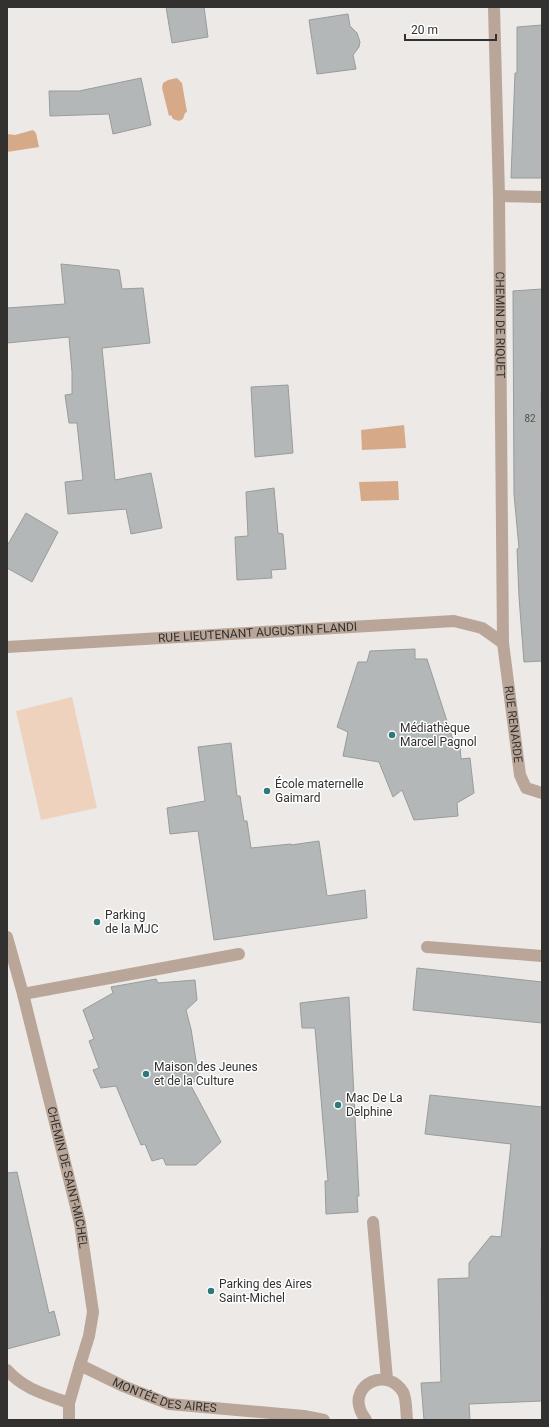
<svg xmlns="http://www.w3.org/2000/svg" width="549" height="1427" viewBox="0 0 549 1427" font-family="Roboto,sans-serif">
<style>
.green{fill:#eed2be}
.water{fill:#d6aa89}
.building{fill:#b3b7b7;stroke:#999c9c}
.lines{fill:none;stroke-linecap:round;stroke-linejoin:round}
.minor{stroke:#baa698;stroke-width:12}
.poi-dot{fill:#30797b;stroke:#fff;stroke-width:1.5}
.labels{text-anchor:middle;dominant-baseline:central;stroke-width:3;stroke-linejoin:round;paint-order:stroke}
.number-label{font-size:10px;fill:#525252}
.street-label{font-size:12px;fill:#323130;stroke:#fff}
.poi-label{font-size:12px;fill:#323130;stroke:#fff;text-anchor:start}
</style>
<rect width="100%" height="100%" fill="#ece9e7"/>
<!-- green -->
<polygon class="green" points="72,697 97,808 41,820 16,711"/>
<!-- water -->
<g class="water">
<polygon points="177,78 182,83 187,112 185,113 183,119 179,121 173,119 171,115 169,116 162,88 163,83 168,80"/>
<polygon points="33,130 36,133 39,147 7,152 7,134 15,135"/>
<polygon points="404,425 406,448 362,450 361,430"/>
<polygon points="398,481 399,500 361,501 359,482"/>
</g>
<!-- building -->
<g class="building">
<polygon points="166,7 204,7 208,37 172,43"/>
<polygon points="348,14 350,26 357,33 360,42 359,47 353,55 356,69 317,74 309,20"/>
<polygon points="542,25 542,178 511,178 515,73 517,73 517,27"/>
<polygon points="141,78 151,125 113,134 109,114 50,116 49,91 79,91"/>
<polygon points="61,264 119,270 122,289 143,288 150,343 102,348 115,480 151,473 162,528 131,534 126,509 68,514 65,482 83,480 77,423 69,423 65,395 72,394 72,372 69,337 7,343 7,308 65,304"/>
<polygon points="542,289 542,391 541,392 542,430 542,661 524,662 519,597 517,549 519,548 514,494 513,291"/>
<polygon points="288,385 293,453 255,457 251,387"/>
<polygon points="274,488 278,533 283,534 286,569 271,570 272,578 237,580 235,537 248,536 246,492"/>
<polygon points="26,513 58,532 32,582 7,568 7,546"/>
<polygon points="415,649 415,659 427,659 455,746 460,746 461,759 470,758 474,793 457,803 458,816 414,820 402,790 393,797 379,762 343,756 348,732 337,727 358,662 367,662 370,651"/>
<polygon points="231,743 237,796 240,796 244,821 247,821 251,848 291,844 291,845 319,841 327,896 365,890 367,918 214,940 198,831 170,834 167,808 205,801 198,747"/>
<polygon points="417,968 542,982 542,1023 413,1010"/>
<polygon points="156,979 158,983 195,980 197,1000 186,1010 191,1029 199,1079 190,1084 221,1142 196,1165 166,1165 163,1158 152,1161 145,1144 141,1145 116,1086 101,1088 93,1070 99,1068 89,1041 94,1039 83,1010 113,993 111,987"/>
<polygon points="349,997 359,1196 357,1196 358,1212 326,1214 325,1181 328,1181 315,1028 302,1028 300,1003"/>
<polygon points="430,1095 542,1107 542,1249 541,1249 542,1401 469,1404 470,1420 424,1420 421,1383 441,1382 438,1279 469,1278 469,1263 491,1236 501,1237 511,1144 425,1134"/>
<polygon points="17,1172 49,1313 54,1311 60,1335 7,1349 7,1173"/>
</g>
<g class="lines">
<!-- minor -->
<g class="minor">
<path id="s1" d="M494 7 499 196 503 643 520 775 526 788 542 793"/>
<polyline points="499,196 542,197"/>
<path id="s2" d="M7 647 454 621 482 628 503 643"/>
<path id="s3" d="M7 937 23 994 80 1223 93 1312 89 1336 80 1365 69 1403V1420"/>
<polyline points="427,947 542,956"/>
<polyline points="23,994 239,954"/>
<polyline points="373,1222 387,1379"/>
<path id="s4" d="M80 1365 123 1386 169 1404 304 1416 324 1420"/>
<path d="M7 1370C25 1390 45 1394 69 1403"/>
<path d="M366 1420C364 1417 361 1413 360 1409 351 1385 386 1366 403 1392 407 1400 406 1412 407 1420"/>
</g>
</g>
<!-- markers -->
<g class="poi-dot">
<circle cx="392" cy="735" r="4"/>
<circle cx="267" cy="791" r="4"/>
<circle cx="97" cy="922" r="4"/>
<circle cx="146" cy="1074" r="4"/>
<circle cx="338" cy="1105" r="4"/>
<circle cx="211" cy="1291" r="4"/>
</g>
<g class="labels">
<!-- number labels -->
<g class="number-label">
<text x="530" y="418">82</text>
</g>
<!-- street labels -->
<g class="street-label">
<text stroke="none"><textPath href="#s1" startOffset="318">CHEMIN DE RIQUET</textPath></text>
<text stroke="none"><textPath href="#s2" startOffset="251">RUE LIEUTENANT AUGUSTIN FLANDI</textPath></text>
<text stroke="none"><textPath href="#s1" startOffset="718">RUE RENARDE</textPath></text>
<text stroke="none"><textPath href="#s3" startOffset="248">CHEMIN DE SAINT-MICHEL</textPath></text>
<text stroke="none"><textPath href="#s4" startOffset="91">MONTÉE DES AIRES</textPath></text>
</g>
<!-- poi labels -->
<g class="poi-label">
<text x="400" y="728">Médiathèque<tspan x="400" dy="14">Marcel Pagnol</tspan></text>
<text x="275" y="784">École maternelle<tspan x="275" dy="14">Gaimard</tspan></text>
<text x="105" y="915">Parking<tspan x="105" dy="14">de la MJC</tspan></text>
<text x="154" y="1067">Maison des Jeunes<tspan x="154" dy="14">et de la Culture</tspan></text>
<text x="346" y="1098">Mac De La<tspan x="346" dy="14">Delphine</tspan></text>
<text x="219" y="1284">Parking des Aires<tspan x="219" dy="14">Saint-Michel</tspan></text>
</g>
</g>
<!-- border -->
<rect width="549" height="1427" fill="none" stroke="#323130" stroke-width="16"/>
<!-- scale -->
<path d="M405 34v6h91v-6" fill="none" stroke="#323130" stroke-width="2"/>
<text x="411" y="34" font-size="12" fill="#323130" stroke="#ffffff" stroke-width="3" paint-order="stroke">20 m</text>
</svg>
